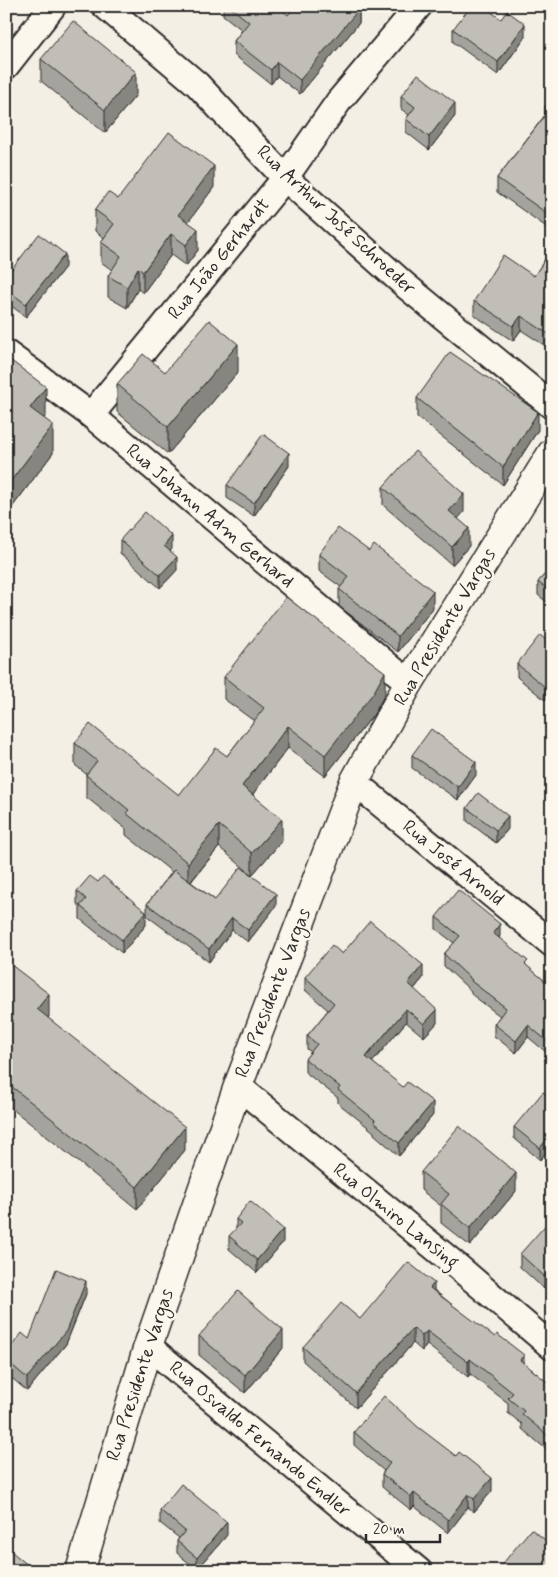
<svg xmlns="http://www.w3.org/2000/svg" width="558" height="1577" viewBox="0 0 558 1577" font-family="Mynerve,sans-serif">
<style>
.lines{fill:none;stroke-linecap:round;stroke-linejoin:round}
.minor-casing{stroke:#2b2b2b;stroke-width:29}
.major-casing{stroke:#2b2b2b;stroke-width:31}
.minor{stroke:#fbf7ec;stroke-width:25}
.major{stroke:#fbf7ec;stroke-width:28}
.wall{fill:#a5a39d;stroke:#2b2b2b}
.shaded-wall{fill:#86857f;stroke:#2b2b2b}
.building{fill:#c0beb6;stroke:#2b2b2b}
.labels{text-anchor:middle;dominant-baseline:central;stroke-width:5;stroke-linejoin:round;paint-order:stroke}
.street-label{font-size:19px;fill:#2b2b2b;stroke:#fbf7ec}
</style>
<rect width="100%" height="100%" fill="#f3efe4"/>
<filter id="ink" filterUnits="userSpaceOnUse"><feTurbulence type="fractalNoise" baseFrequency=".02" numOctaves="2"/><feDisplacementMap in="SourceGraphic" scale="10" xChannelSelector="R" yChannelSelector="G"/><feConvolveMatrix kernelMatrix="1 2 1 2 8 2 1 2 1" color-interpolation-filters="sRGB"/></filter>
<g filter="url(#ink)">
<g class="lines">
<defs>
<g id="minor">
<polyline points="105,6 197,84 285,178 406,286 552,406"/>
<polyline points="6,66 53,6"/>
<polyline points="6,353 91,415 409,683"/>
<polyline points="91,415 285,178 339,101 419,6"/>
<polyline points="354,782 552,944"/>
<polyline points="238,1086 457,1266 552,1347"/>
<polyline points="148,1346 419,1571"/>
</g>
<polyline id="major" points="80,1571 148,1346 238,1086 354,782 409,683 552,453"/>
</defs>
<!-- minor casing -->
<use href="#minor" class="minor-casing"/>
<!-- major casing -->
<use href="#major" class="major-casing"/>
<!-- minor -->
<use href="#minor" class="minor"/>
<!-- major -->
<use href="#major" class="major"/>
</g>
<!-- wall -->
<g class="wall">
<polygon points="223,6 278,6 288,15 295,6 362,6 359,10 359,23 300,94 277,76 271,84 234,55 234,41 242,30 223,15"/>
<polygon points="453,29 525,37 498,75 453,42"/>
<polygon points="41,59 136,95 105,133 41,81"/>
<polygon points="401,96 455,116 429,150 406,132 406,119 409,115 401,109"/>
<polygon points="552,98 552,231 497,192 497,178 545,115 545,106"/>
<polygon points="214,187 188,222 198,250 186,266 171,255 143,293 138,289 127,308 108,297 108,276 112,270 101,262 101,242 104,238 95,231 95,210 118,199"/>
<polygon points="552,249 550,349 521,330 513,341 474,315 474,301 534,276"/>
<polygon points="65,267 26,317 6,302 6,277"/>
<polygon points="6,357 46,415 44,418 53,453 10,510 6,507"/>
<polygon points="238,372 168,454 117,412 117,384"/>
<polygon points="417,398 538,430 503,485 417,417"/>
<polygon points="289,466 254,516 227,498 227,485"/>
<polygon points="383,487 464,512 458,518 469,546 452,565 383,505"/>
<polygon points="120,540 172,549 170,551 177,570 160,588 120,553"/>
<polygon points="319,554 433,608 398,652 339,606 339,589 341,587 319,571"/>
<polygon points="552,566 552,606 538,595 538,582"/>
<polygon points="552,645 552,691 545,700 517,677 517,664"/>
<polygon points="224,677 385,694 374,714 325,776 288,748 253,794 282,841 252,875 219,847 191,882 215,900 276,906 248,942 232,930 209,962 147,916 147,904 172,872 126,835 126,829 86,797 86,774 75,765 75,743 179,795 227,756 254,721 224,699"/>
<polygon points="412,755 476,775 458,800 412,768"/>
<polygon points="467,808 508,829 496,843 467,821"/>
<polygon points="77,891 146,925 122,953 80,919 80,906 77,904"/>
<polygon points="436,917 500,936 499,938 528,967 552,987 552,1057 528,1037 516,1053 494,1036 494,1024 500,1016 471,994 471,991 444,966 444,954 454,943 436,929"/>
<polygon points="342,954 423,978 414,989 437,1023 424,1037 406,1022 372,1062 433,1115 399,1156 374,1134 374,1132 338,1103 338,1098 305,1072 305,1059 311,1052 307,1049 307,1036 328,1010 305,990 305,977"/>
<polygon points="6,961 49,1016 48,1018 185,1150 137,1209 6,1104"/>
<polygon points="552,1094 552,1145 540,1160 514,1138 514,1127"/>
<polygon points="421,1172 516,1191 470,1246 441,1223 441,1206 421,1190"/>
<polygon points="236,1219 283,1242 257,1273 229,1249 229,1236 236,1229"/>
<polygon points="552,1222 544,1289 520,1267 520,1254"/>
<polygon points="434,1290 552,1386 552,1454 522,1429 522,1424 508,1413 508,1403 470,1374 468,1377 427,1345 422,1351 413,1343 356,1408 303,1361 303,1347"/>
<polygon points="86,1294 66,1344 27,1391 6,1373 6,1353 29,1339"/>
<polygon points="199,1336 283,1348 245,1393 199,1355"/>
<polygon points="354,1432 492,1491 474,1512 468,1507 448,1533 414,1506 411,1510 382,1487 382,1474 384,1471 354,1445"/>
<polygon points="160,1510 227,1535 197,1570 177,1553 177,1541 179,1538 160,1523"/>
</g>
<!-- shaded-wall -->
<g class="shaded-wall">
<polygon points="352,6 362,6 359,10 359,23 300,94 300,80"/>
<polygon points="525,24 525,37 498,75 498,62"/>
<polygon points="277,62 277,76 271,84 271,70"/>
<polygon points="136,72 136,95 105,133 105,110"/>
<polygon points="455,103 455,116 429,150 429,137"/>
<polygon points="214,166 214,187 178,236 178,215"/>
<polygon points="198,229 198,250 186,266 186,245"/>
<polygon points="171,234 171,255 143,293 143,272"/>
<polygon points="65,254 65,267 26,317 26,304"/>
<polygon points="138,268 138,289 127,308 127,287"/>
<polygon points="521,316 521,330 513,341 513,326"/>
<polygon points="552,331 552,345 550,349 550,335"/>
<polygon points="238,344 238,372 168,454 168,427"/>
<polygon points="46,387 46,415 30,436 30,408"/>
<polygon points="538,412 538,430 503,485 503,467"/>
<polygon points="53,425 53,453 10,510 10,482"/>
<polygon points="289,453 289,466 254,516 254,503"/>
<polygon points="464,494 464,512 449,529 449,511"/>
<polygon points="469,528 469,546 452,565 452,547"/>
<polygon points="172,536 172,549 164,559 164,546"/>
<polygon points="177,557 177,570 160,588 160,575"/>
<polygon points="433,591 433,608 398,652 398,636"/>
<polygon points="385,672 385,694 374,714 325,776 325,755"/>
<polygon points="552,678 552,691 545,700 545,687"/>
<polygon points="288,726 288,748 242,808 242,786"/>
<polygon points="476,762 476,775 458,800 458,787"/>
<polygon points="508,816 508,829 496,843 496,830"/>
<polygon points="282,819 282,841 252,875 252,853"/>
<polygon points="219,825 219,847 188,885 188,863"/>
<polygon points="276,894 276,906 248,942 248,930"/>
<polygon points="146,912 146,925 122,953 122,940"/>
<polygon points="232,918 232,930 209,962 209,949"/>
<polygon points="500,924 500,936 493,945 493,933"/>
<polygon points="423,965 423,978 408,996 408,983"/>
<polygon points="49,994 49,1016 37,1031 37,1009"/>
<polygon points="406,1009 406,1022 366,1070 366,1057"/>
<polygon points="437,1010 437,1023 424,1037 424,1024"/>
<polygon points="528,1025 528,1037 516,1053 516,1041"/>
<polygon points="433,1102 433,1115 399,1156 399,1143"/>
<polygon points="185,1127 185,1150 137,1209 137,1187"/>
<polygon points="552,1133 552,1145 540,1160 540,1148"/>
<polygon points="516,1173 516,1191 470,1246 470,1228"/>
<polygon points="283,1229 283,1242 257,1273 257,1260"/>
<polygon points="552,1267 552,1280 544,1289 544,1276"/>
<polygon points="86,1281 86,1294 66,1344 27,1391 27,1378"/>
<polygon points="434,1283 434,1298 430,1288"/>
<polygon points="413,1328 413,1343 356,1408 356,1393"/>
<polygon points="283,1330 283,1348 245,1393 245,1375"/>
<polygon points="427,1331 427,1345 422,1351 422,1336"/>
<polygon points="524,1355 524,1370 520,1360"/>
<polygon points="470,1359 470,1374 468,1377 468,1362"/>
<polygon points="492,1478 492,1491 474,1512 474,1499"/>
<polygon points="414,1493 414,1506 411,1510 411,1497"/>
<polygon points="468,1494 468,1507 448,1533 448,1520"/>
<polygon points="227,1522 227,1535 197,1570 197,1558"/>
<polygon points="552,1564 552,1571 546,1571"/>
</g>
<!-- building -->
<g class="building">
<polygon points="229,6 278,6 288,15 295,6 355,6 359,9 300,80 277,62 271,70 234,41 249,22"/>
<polygon points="471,6 483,6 501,19 507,11 525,24 498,62 453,29"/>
<polygon points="73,21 136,72 105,110 41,59"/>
<polygon points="418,74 455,103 429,137 406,119 415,107 401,96"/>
<polygon points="552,98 552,217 497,178 550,109 545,106"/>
<polygon points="169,132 214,166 178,215 198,229 186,245 171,234 143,272 138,268 127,287 108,276 121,256 101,242 114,224 95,210 108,192 118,199"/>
<polygon points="39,234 65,254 26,304 6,289 6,277"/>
<polygon points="552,249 552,331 550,335 521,316 513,326 474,301 503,255 534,276"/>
<polygon points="209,320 238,344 168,427 117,384 143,354 165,372"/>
<polygon points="450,352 538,412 503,467 417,398"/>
<polygon points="6,357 46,387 30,408 53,425 10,482 6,479"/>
<polygon points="263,434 289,453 254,503 227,485"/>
<polygon points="415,451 464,494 449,511 469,528 452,547 383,487"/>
<polygon points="145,512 172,536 164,546 177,557 160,575 120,540"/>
<polygon points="338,528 369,551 374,545 433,591 398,636 339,589 349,577 319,554"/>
<polygon points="552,566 552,593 538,582"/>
<polygon points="286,597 385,672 374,692 325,755 288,726 242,786 282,819 252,853 219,825 188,863 126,813 129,810 86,775 97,761 75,743 90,724 179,795 216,748 227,756 264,708 224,677"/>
<polygon points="540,635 552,645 552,678 545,687 517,664"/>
<polygon points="431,729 476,762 458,787 412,755"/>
<polygon points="478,793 508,816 496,830 467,808"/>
<polygon points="241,867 276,894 248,930 232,918 209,949 147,904 174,870 215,900"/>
<polygon points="90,876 98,882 103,876 146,912 122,940 80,906 86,899 77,891"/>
<polygon points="458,890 500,924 493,933 528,961 525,964 552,987 552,1045 528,1025 516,1041 494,1024 506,1008 471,981 472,980 444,954 460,936 436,917"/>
<polygon points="370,921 423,965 408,983 437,1010 424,1024 406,1009 366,1057 403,1087 407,1082 433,1102 399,1143 374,1122 375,1120 338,1090 340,1087 305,1059 317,1044 307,1036 334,1003 305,977 332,945 342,954"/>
<polygon points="6,961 49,994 37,1009 185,1127 137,1187 6,1082"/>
<polygon points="543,1092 549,1096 552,1094 552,1133 540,1148 514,1127"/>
<polygon points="459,1126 516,1173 470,1228 441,1204 449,1194 421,1172"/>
<polygon points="250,1201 283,1229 257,1260 229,1236 241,1223 236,1219"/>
<polygon points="550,1220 552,1222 552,1267 544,1276 520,1254"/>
<polygon points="408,1262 434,1283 430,1288 495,1337 497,1334 524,1355 520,1360 552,1386 552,1439 522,1414 524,1411 508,1398 513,1393 470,1359 468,1362 427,1331 422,1336 413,1328 356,1393 303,1347 341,1303 360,1319"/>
<polygon points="56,1269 86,1281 66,1331 27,1378 6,1360 6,1353 22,1333 29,1339"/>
<polygon points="238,1291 283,1330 245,1375 199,1336"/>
<polygon points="384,1396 418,1427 456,1456 459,1452 492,1478 474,1499 468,1494 448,1520 414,1493 411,1497 382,1474 390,1463 354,1432"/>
<polygon points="181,1484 227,1522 197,1558 177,1541 185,1531 160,1510"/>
<polygon points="531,1529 552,1545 552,1564 546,1571 504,1571 500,1567"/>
<polygon points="6,1547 35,1571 6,1571"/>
</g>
</g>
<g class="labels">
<!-- street labels -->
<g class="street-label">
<text transform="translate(336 220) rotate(43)">Rua Arthur José Schroeder</text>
<text transform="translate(219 259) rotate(-51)">Rua João Gerhardt</text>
<text transform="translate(210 516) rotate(40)">Rua Johann Adm Gerhard</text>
<text transform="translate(445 627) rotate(-59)">Rua Presidente Vargas</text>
<text transform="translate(453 863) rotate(39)">Rua José Arnold</text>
<text transform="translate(273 993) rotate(-69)">Rua Presidente Vargas</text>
<text transform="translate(396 1216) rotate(39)">Rua Olmiro Lansing</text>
<text transform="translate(140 1375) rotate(-72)">Rua Presidente Vargas</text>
<text transform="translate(260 1439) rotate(40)">Rua Osvaldo Fernando Endler</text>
</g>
</g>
<!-- margin -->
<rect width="558" height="1577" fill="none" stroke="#fbf7ec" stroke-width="25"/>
<rect x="12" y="12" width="533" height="1552" fill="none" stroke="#2b2b2b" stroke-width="2" filter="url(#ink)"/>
<!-- scale -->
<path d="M366 1534v8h74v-8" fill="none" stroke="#2b2b2b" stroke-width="2.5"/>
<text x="373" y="1534" font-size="15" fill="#2b2b2b" stroke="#fbf7ec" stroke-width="4" paint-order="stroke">20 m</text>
</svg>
